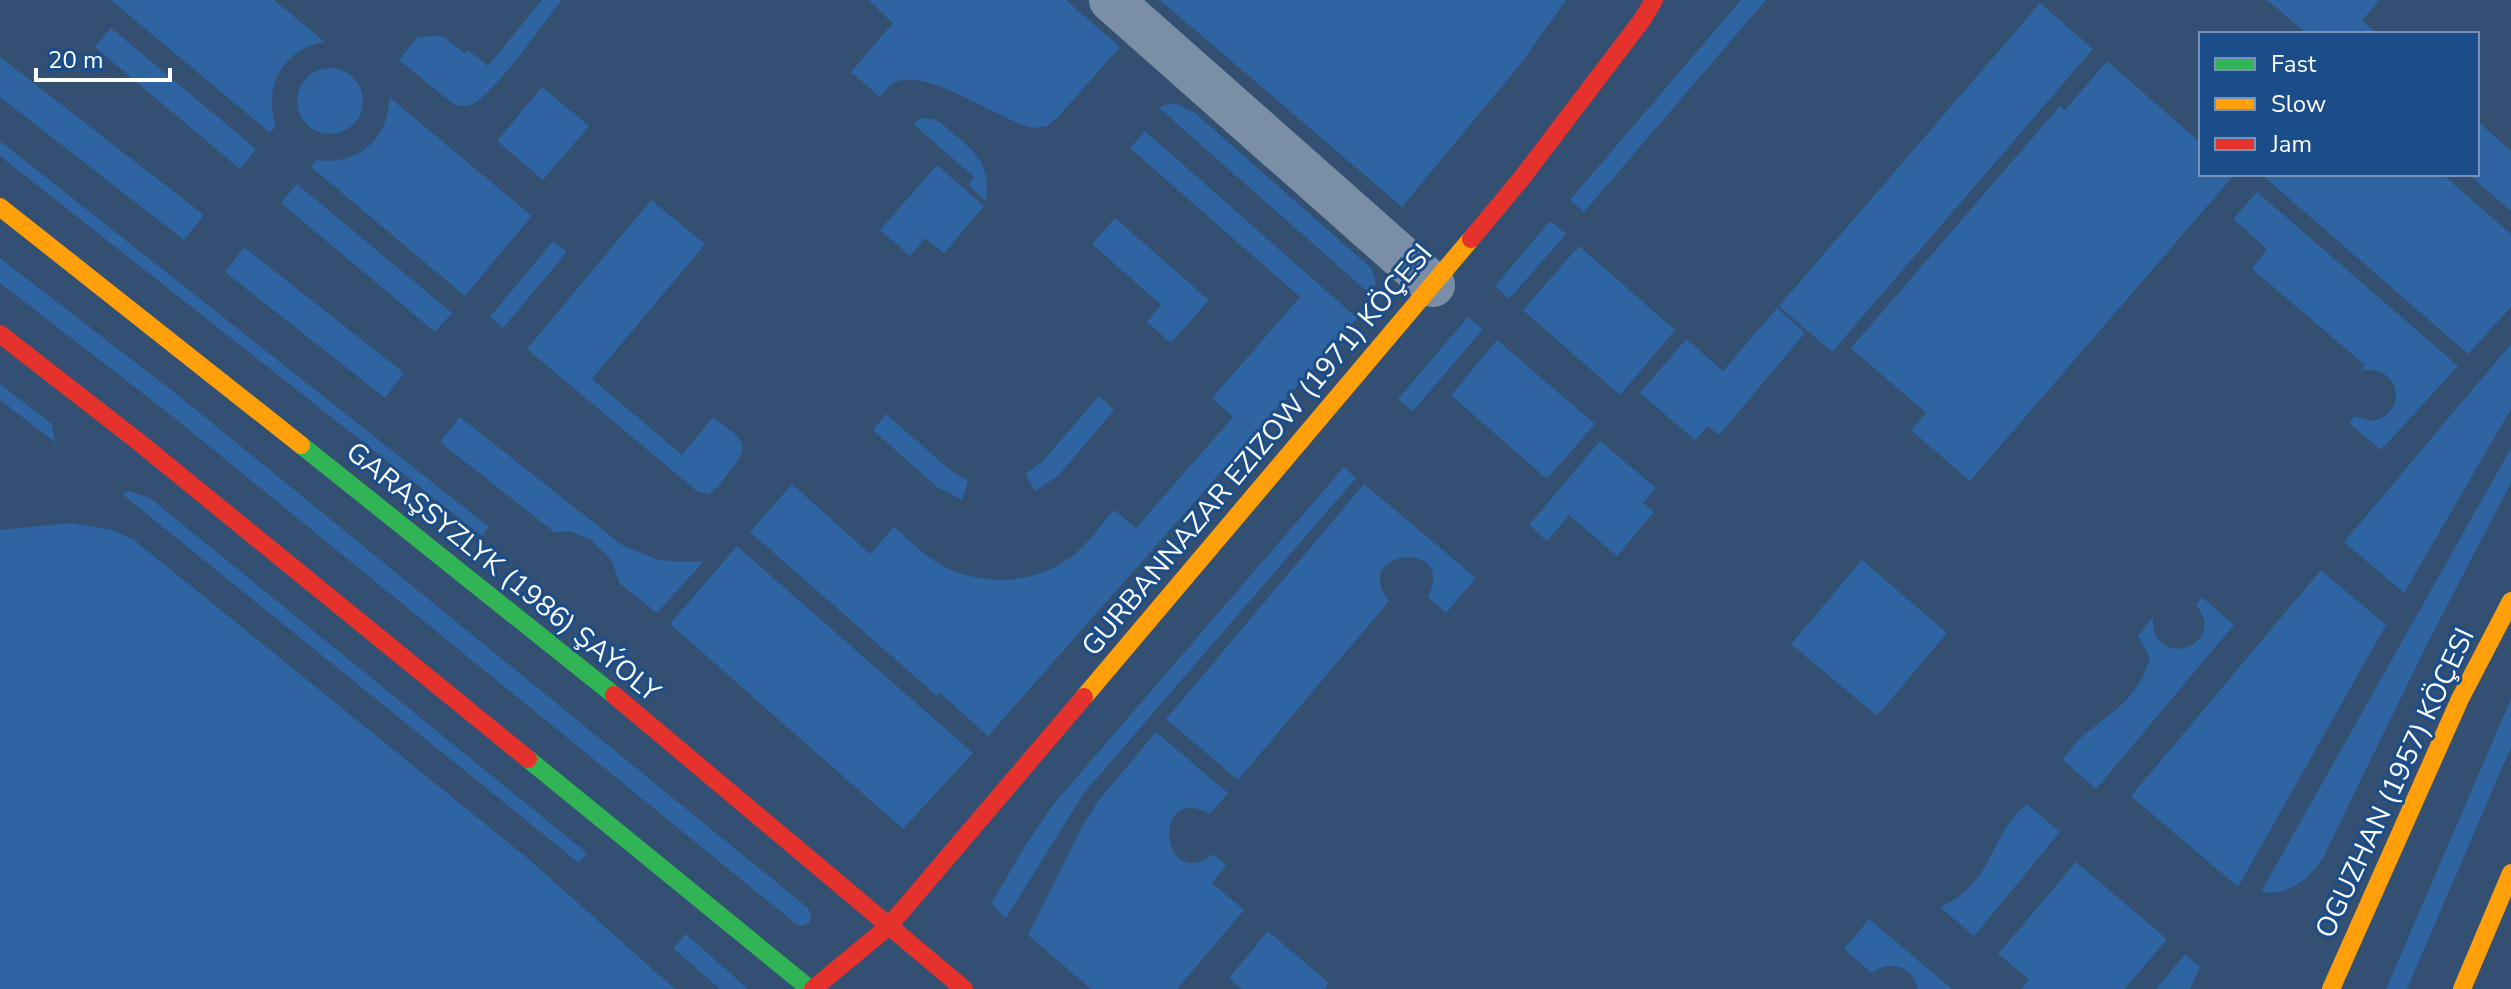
<svg xmlns="http://www.w3.org/2000/svg" width="2511" height="989" viewBox="0 0 2511 989" font-family="'Nunito Sans',sans-serif">
<style>
.green{fill:#2d64a1}
.lines{fill:none;stroke-linecap:round;stroke-linejoin:round}
.street{stroke:#7a8fa5;stroke-width:44}
.fast{stroke:#30b455;stroke-width:18}
.slow{stroke:#ff9f0a;stroke-width:18}
.jam{stroke:#e5322d;stroke-width:18}
.labels{text-anchor:middle;dominant-baseline:central;stroke-width:6;stroke-linejoin:round;paint-order:stroke}
.street-label{font-size:28px;fill:#fff;stroke:#1a4d8a}
</style>
<rect width="100%" height="100%" fill="#334f71"/>
<!-- green -->
<g class="green">
<path d="M111 0H274L325 42C282 49 263 87 276 126L270 133Z"/>
<path d="M542 0H562C545 21 492 98 470 105 463 107 458 106 452 103L399 60 418 37 443 36 465 54 468 50 488 66Z"/>
<path d="M868 0H1066L1120 47 1059 116 1047 126 1034 128C995 119 943 77 904 80 893 80 886 89 880 97L851 72 893 23Z"/>
<polygon points="1160,0 1566,0 1522,62 1402,207"/>
<polygon points="1741,0 1766,0 1584,212 1570,200"/>
<polygon points="2267,0 2379,0 2362,21 2377,34 2307,34"/>
<polygon points="2040,3 2093,49 1832,352 1779,306"/>
<polygon points="111,28 256,149 240,169 95,47"/>
<polygon points="0,57 204,215 184,240 0,97"/>
<polygon points="2107,61 2201,143 2201,174 2235,174 1970,481 1911,430 1926,413 1851,348 2060,106 2065,110"/>
<circle cx="330" cy="101" r="33"/>
<polygon points="542,87 589,126 543,180 497,141"/>
<path d="M389 97 532 216 465 296 311 167 317 160C358 166 390 138 389 97Z"/>
<polygon points="1174,103 1195,113 1371,268 1376,283 1370,294 1158,107"/>
<path d="M920 118 934 119 941 123C970 149 992 158 986 201L968 185 974 177 913 124Z"/>
<polygon points="2477,121 2511,151 2511,211 2468,174 2477,174"/>
<path d="M1145 131 1357 318 988 736 940 693 937 696 750 532 792 484 870 554 894 527C910 541 925 556 943 566 986 588 1040 584 1077 552 1091 540 1102 523 1114 510L1136 528 1233 417 1212 398 1300 297 1130 148Z"/>
<polygon points="0,141 489,527 482,536 0,156"/>
<polygon points="937,165 984,206 944,253 925,238 910,256 880,230"/>
<polygon points="2261,174 2442,174 2511,234 2511,307 2468,354"/>
<polygon points="297,184 452,313 435,332 281,203"/>
<path d="M2257 192 2458 366 2381 450 2349 423 2354 416 2373 421C2410 413 2400 362 2360 371L2365 365 2252 269 2267 249 2233 219Z"/>
<path d="M651 200 705 244 592 379 682 455 713 417C736 437 756 440 731 470 724 478 718 488 709 494L698 492 527 349Z"/>
<polygon points="1115,218 1209,300 1171,343 1147,322 1161,305 1092,244"/>
<polygon points="1550,221 1566,234 1509,299 1495,286"/>
<polygon points="553,241 567,252 503,328 490,317"/>
<polygon points="1579,246 1675,330 1620,395 1523,310"/>
<polygon points="244,247 404,373 385,398 225,272"/>
<polygon points="0,258 179,396 808,908 811,915 810,922 803,926 796,924 167,412 0,283"/>
<polygon points="1777,308 1805,333 1719,435 1708,426 1695,440 1640,393 1686,339 1723,371"/>
<polygon points="1468,317 1483,329 1413,411 1398,399"/>
<polygon points="1497,340 1595,424 1547,479 1451,395"/>
<polygon points="2511,344 2511,409 2404,593 2344,542"/>
<polygon points="0,384 52,424 55,442 0,400"/>
<polygon points="1099,396 1114,410 1058,476 1035,491 1025,474 1042,462"/>
<polygon points="886,414 951,471 968,481 962,500 937,487 873,430"/>
<polygon points="460,417 622,545 656,559 677,562 704,561 657,613 620,584 611,559 590,539 569,531 554,532 440,442"/>
<polygon points="1600,441 1656,488 1643,503 1654,512 1617,556 1569,515 1547,541 1529,525"/>
<path d="M2511 448V483L2427 644 2323 858C2310 878 2288 897 2261 892Z"/>
<polygon points="1344,467 1356,478 1084,793 1006,918 991,904 1025,846 1052,806"/>
<path d="M1364 484 1476 578 1446 613 1428 597C1458 537 1348 550 1389 601L1238 780 1166 719Z"/>
<polygon points="128,491 150,498 587,853 579,863 122,494"/>
<polygon points="70,523 113,530 134,540 525,856 675,989 0,989 0,530"/>
<polygon points="737,546 973,753 903,829 670,624"/>
<polygon points="1862,560 1947,633 1877,716 1791,644"/>
<polygon points="2321,570 2386,625 2238,887 2131,796"/>
<path d="M2202 597 2234 625 2096 789 2063 760C2090 717 2132 716 2150 658L2138 636 2153 617C2151 673 2230 646 2196 605Z"/>
<polygon points="2511,699 2511,747 2407,989 2386,989"/>
<path d="M1156 732 1228 793 1210 814C1151 781 1160 895 1213 854L1226 865 1212 883 1244 910 1177 989H1091L1028 935 1084 823 1099 800Z"/>
<path d="M2027 804 2060 832 1974 936 1940 907C1995 884 1989 833 2027 804Z"/>
<polygon points="2076,862 2167,939 2125,989 2021,989 2029,979 1998,954"/>
<path d="M1869 919 1952 989H1918C1913 966 1890 959 1872 973L1844 949Z"/>
<polygon points="1268,931 1329,983 1324,989 1242,989 1229,978"/>
<polygon points="686,934 748,989 720,989 673,948"/>
<polygon points="2185,954 2200,967 2190,989 2156,989"/>
</g>
<g class="lines">
<!-- street -->
<polyline class="street" points="1111,0 1433,285"/>
<!-- fast -->
<g class="fast">
<polyline points="301,445 614,695"/>
<polyline points="528,759 810,989"/>
</g>
<!-- slow -->
<g class="slow">
<polyline points="0,207 301,445"/>
<polyline points="1084,697 1471,239"/>
<polyline points="2331,989 2460,699 2511,601"/>
<polyline points="2462,989 2511,873"/>
</g>
<!-- jam -->
<g class="jam">
<polyline points="1471,239 1521,179 1642,20 1654,0"/>
<polyline points="0,334 135,439 528,759"/>
<polyline points="614,695 964,989"/>
<polyline points="813,989 889,926 1084,697"/>
</g>
</g>
<g class="labels">
<!-- street labels -->
<g class="street-label">
<text transform="translate(1257 450) rotate(-50)">GURBANNAZAR EZIZOW (1971) KÖÇESI</text>
<text transform="translate(503 572) rotate(39)">GARAŞSYZLYK (1986) ŞAÝOLY</text>
<text transform="translate(2395 783) rotate(-65)">OGUZHAN (1957) KÖÇESI</text>
</g>
</g>
<!-- legend -->
<rect x="2199" y="32" width="280" height="144" fill="#1a4d8a" stroke="#7694b9" stroke-width="2"/>
<rect x="2215" y="58" width="40" height="12" fill="#30b455" stroke="#7694b9" stroke-width="2"/>
<text x="2271" y="72" font-size="24" fill="#ffffff">Fast</text>
<rect x="2215" y="98" width="40" height="12" fill="#ff9f0a" stroke="#7694b9" stroke-width="2"/>
<text x="2271" y="112" font-size="24" fill="#ffffff">Slow</text>
<rect x="2215" y="138" width="40" height="12" fill="#e5322d" stroke="#7694b9" stroke-width="2"/>
<text x="2271" y="152" font-size="24" fill="#ffffff">Jam</text>
<!-- scale -->
<path d="M36 68v12h134v-12" fill="none" stroke="#ffffff" stroke-width="4"/>
<text x="48" y="68" font-size="24" fill="#ffffff" stroke="#1a4d8a" stroke-width="6" paint-order="stroke">20 m</text>
</svg>
